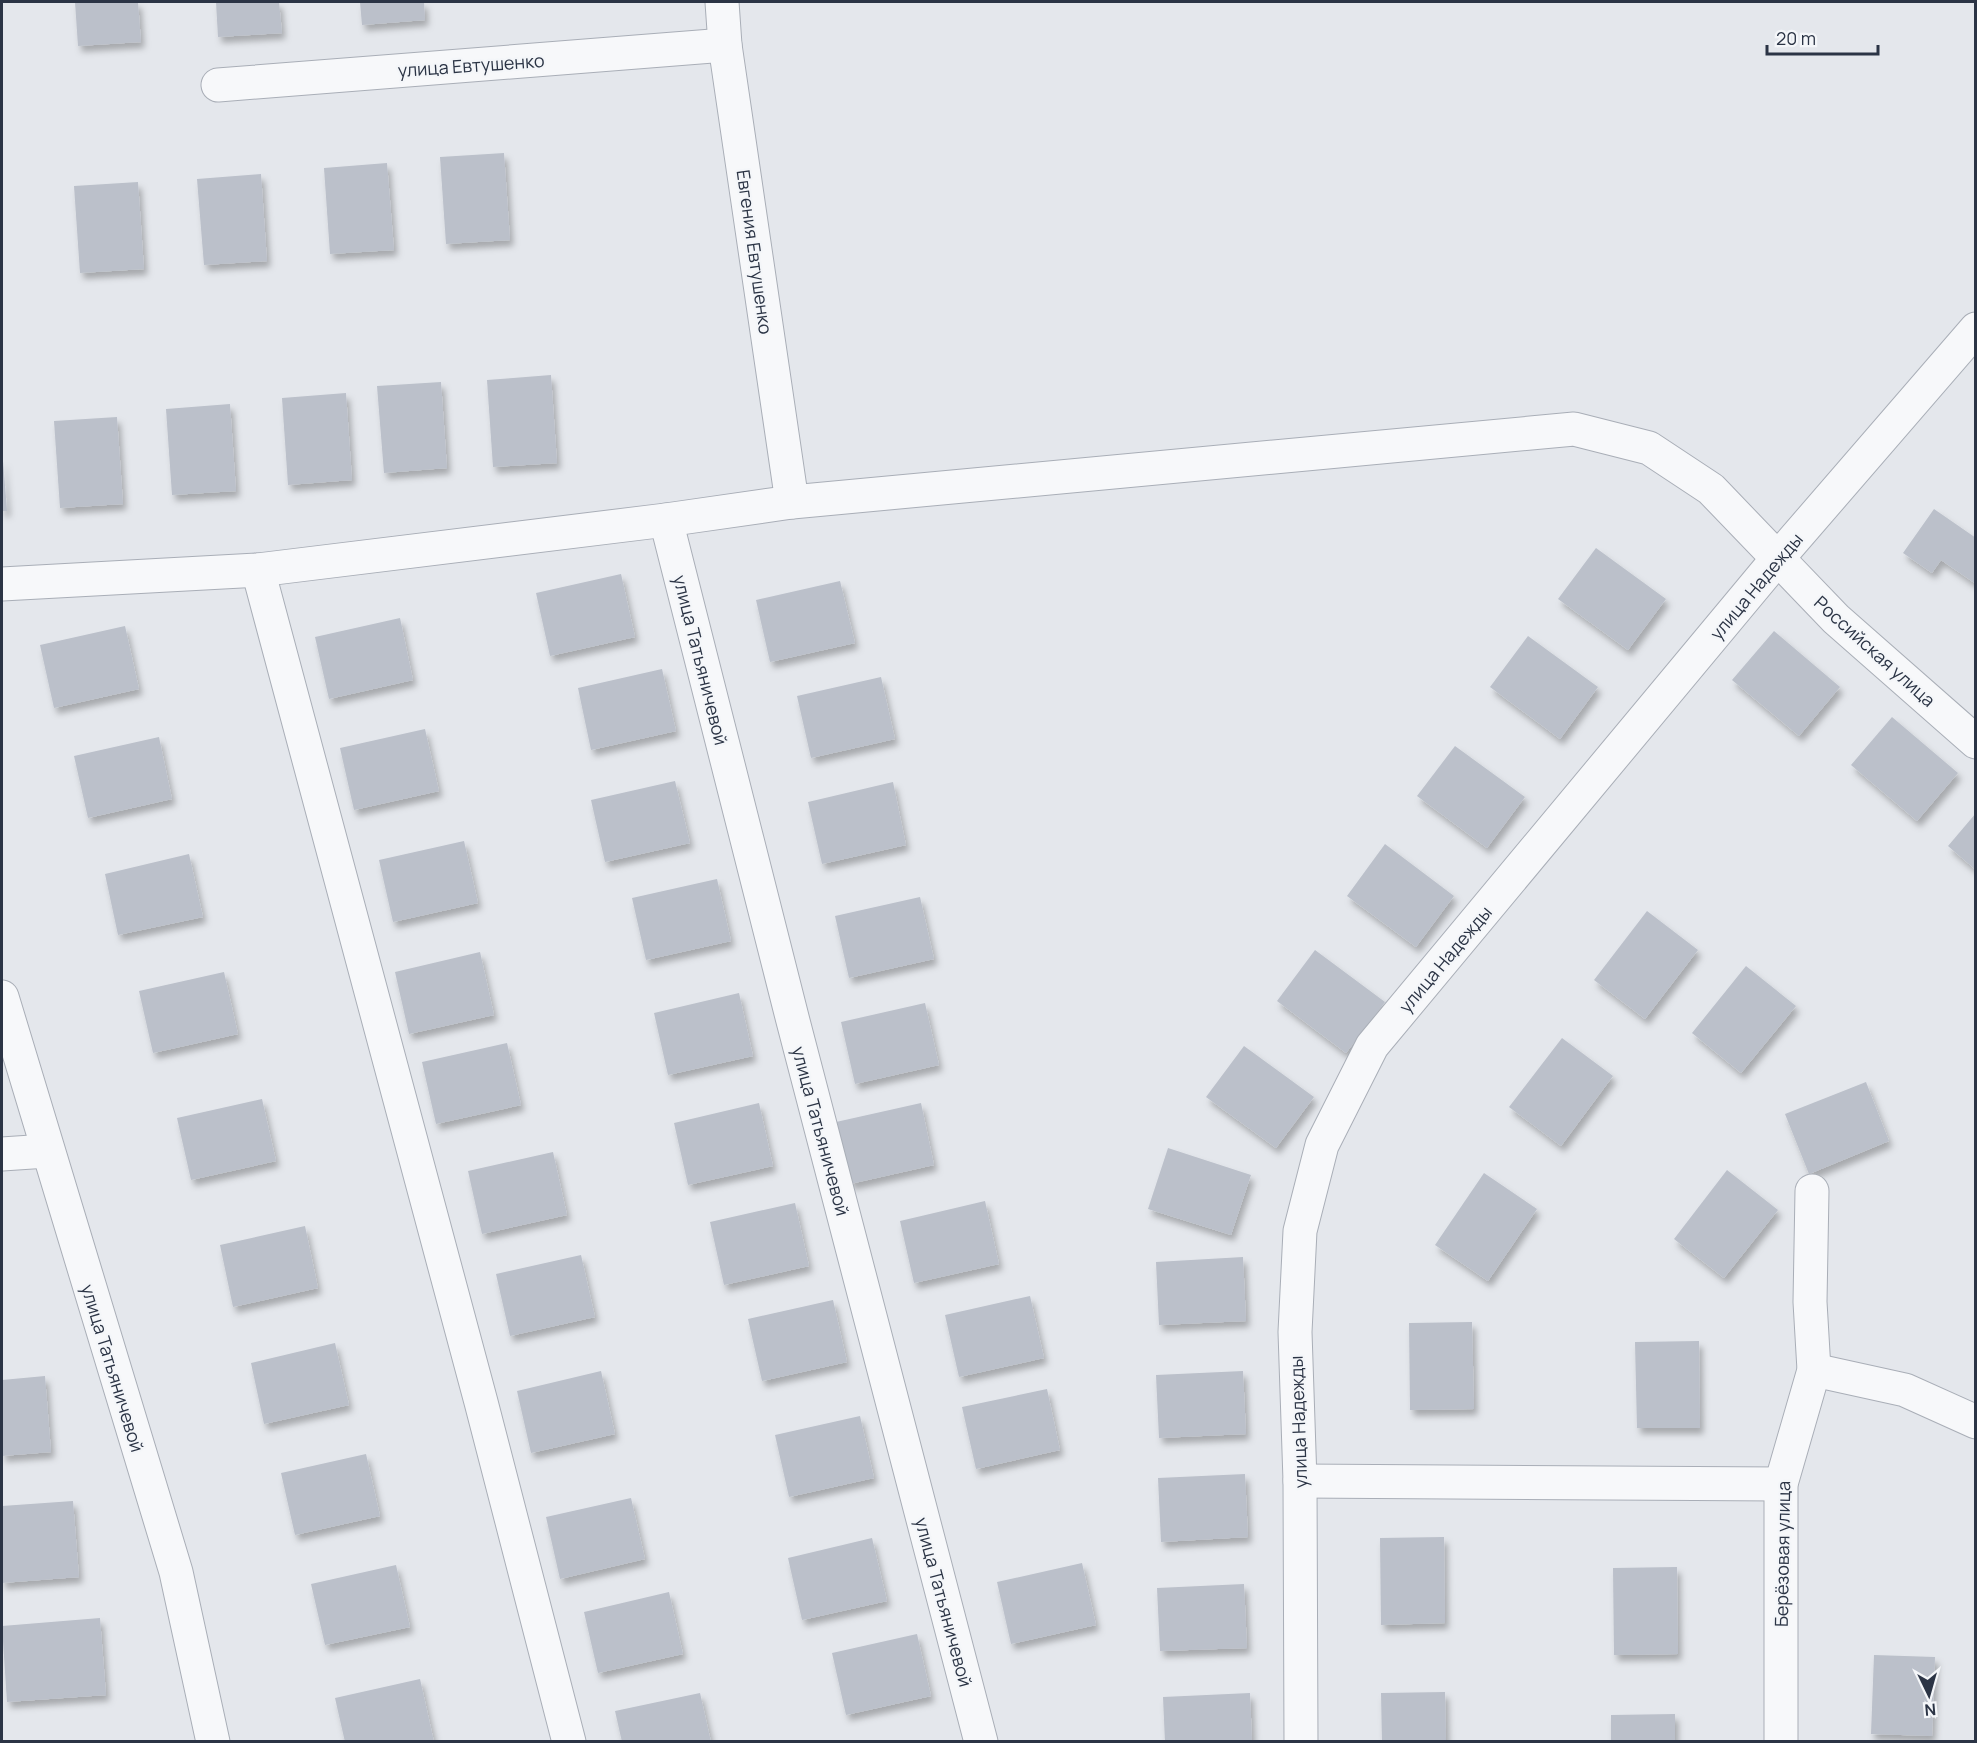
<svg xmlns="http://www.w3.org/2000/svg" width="1977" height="1743" viewBox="0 0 1977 1743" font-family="Manrope,sans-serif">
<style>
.building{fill:#bbc0ca;filter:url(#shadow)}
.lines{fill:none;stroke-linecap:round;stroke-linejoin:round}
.minor-casing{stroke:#a9aeb7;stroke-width:35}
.minor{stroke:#f7f8fa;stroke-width:33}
.labels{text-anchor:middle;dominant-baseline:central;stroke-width:4.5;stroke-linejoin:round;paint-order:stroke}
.street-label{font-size:18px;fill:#2b3445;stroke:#f4f6f9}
</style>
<defs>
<filter id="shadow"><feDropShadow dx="3.5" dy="6" stdDeviation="3" flood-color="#0004"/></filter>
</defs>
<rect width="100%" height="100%" fill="#e4e7ec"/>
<!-- building -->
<g class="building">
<polygon points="75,2 138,2 141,42 78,46"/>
<polygon points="216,2 279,2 282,33 218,37"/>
<polygon points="360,2 424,2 425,20 362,25"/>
<polygon points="504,153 510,240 446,244 440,157"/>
<polygon points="387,163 394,250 330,254 324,168"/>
<polygon points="261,174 267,261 204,265 197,179"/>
<polygon points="138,182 144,269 80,273 74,186"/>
<polygon points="551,375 557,463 493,467 487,380"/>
<polygon points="441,382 447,468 384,473 377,386"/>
<polygon points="346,393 352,480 288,485 282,398"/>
<polygon points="230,404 236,491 172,495 166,409"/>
<polygon points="117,417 123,504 60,508 54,421"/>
<polygon points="2,461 3,461 7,511 2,511"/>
<polygon points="1934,509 1976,538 1976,584 1941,560 1932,573 1903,553"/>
<polygon points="1596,548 1666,599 1628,650 1558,599"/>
<polygon points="621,574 635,637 550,656 536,593"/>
<polygon points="840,581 855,643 770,662 756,600"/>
<polygon points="400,618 413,680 329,699 315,637"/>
<polygon points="125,626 139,689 54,708 40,645"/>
<polygon points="1774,631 1840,687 1799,736 1732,680"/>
<polygon points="1528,636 1598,687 1560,739 1490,687"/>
<polygon points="662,669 676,731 591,750 578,688"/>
<polygon points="881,677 895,739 811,758 797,696"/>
<polygon points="1892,717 1958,773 1917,821 1851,765"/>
<polygon points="425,729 439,791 354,810 340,748"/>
<polygon points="159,737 172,799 88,818 74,756"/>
<polygon points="1455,746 1525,797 1487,848 1417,796"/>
<polygon points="675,781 690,843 605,862 591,800"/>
<polygon points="893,782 906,845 822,864 808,802"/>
<polygon points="1976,813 1976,870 1948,846"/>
<polygon points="464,841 478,903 393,922 379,860"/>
<polygon points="1385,844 1454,896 1416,947 1347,896"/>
<polygon points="189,854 203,917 118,935 105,874"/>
<polygon points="717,879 731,941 646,960 632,898"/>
<polygon points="920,897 934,959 849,978 835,916"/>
<polygon points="1647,911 1698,950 1645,1019 1594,980"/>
<polygon points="1315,950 1385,1002 1346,1053 1277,1001"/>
<polygon points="480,952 494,1015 409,1034 395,972"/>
<polygon points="1746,966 1796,1006 1741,1073 1692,1033"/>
<polygon points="224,972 238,1034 153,1053 139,991"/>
<polygon points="739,993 753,1056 668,1075 654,1013"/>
<polygon points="925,1003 939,1065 855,1084 841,1022"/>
<polygon points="1562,1038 1613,1076 1561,1146 1509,1107"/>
<polygon points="507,1043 521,1105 436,1124 422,1062"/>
<polygon points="1244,1046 1314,1097 1276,1148 1206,1097"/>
<polygon points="1866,1082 1889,1141 1809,1174 1785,1114"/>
<polygon points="262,1099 276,1161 191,1180 177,1118"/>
<polygon points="759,1103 773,1166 688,1185 674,1123"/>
<polygon points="921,1103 934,1165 850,1184 836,1122"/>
<polygon points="1168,1148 1251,1175 1231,1235 1148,1209"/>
<polygon points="553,1152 567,1215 482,1234 468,1171"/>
<polygon points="1727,1170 1778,1210 1724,1278 1674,1239"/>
<polygon points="1484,1173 1537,1209 1488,1281 1435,1245"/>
<polygon points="985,1201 999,1264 914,1283 900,1221"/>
<polygon points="795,1203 809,1266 724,1285 710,1222"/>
<polygon points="305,1226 318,1288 233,1307 220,1245"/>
<polygon points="581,1255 595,1317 510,1336 496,1274"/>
<polygon points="1243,1257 1246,1321 1159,1325 1156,1262"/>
<polygon points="1030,1296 1044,1358 959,1377 945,1315"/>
<polygon points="833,1300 847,1362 762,1381 748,1319"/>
<polygon points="1472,1322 1474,1409 1410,1410 1409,1323"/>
<polygon points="1699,1341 1700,1428 1637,1428 1635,1342"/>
<polygon points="335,1343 349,1405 264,1424 251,1363"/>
<polygon points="601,1371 615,1434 531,1453 517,1391"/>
<polygon points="1243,1371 1246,1434 1159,1438 1156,1375"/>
<polygon points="45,1376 51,1452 2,1456 2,1380"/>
<polygon points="1047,1389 1060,1450 976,1469 962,1407"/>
<polygon points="860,1416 874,1478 789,1497 775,1435"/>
<polygon points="366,1454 380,1516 295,1535 281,1473"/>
<polygon points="1245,1474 1248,1537 1161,1542 1158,1478"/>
<polygon points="631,1498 645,1559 560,1579 546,1517"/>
<polygon points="73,1501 79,1577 2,1583 2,1506"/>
<polygon points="1444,1537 1445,1623 1381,1625 1380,1538"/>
<polygon points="872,1538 887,1601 802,1620 788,1558"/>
<polygon points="1082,1563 1096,1625 1011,1644 997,1582"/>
<polygon points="396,1565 410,1627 325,1645 311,1584"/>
<polygon points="1677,1567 1678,1654 1614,1655 1613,1568"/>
<polygon points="1244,1584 1247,1648 1160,1651 1157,1588"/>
<polygon points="669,1592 683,1654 598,1673 584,1612"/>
<polygon points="100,1618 106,1695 7,1702 2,1626"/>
<polygon points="917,1634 931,1696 846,1715 832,1653"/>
<polygon points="1874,1655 1935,1657 1932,1736 1871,1734"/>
<polygon points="420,1679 434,1742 345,1742 335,1698"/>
<polygon points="1445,1692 1446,1742 1382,1742 1381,1693"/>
<polygon points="700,1693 711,1742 622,1742 615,1711"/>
<polygon points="1250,1693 1252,1742 1165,1742 1163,1697"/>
<polygon points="1675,1714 1675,1742 1611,1742 1611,1715"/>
</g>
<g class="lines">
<defs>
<g id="minor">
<polyline points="722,2 725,45 792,502"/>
<polyline points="218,85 725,45"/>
<polyline points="666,520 793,1021 981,1742"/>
<polyline points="258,570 481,1402 569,1742"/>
<polyline points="2,584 258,570 666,520 792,502 1574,429 1649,448 1711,489 1836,619 1976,742"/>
<polyline points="2,997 176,1572 213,1742"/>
<polyline points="2,1154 47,1151"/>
<polyline points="1814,1370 1905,1390 1976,1422"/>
<polyline points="1300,1481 1781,1484"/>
<polyline points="1301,1742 1300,1481 1295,1332 1300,1231 1322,1145 1372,1046 1778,558 1976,329"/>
<polyline points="1781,1742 1781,1484 1814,1370 1810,1302 1812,1191"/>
</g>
</defs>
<!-- minor casing -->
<use href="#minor" class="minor-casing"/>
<!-- minor -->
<use href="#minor" class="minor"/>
</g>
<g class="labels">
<!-- street labels -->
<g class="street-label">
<text transform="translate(471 65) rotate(-4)">улица Евтушенко</text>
<text transform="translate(755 252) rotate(82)">Евгения Евтушенко</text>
<text transform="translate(1756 586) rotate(-50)">улица Надежды</text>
<text transform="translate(1875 651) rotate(42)">Российская улица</text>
<text transform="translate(701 660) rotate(76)">улица Татьяничевой</text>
<text transform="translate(1445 959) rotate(-50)">улица Надежды</text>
<text transform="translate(821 1131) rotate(75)">улица Татьяничевой</text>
<text transform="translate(113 1368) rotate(73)">улица Татьяничевой</text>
<text transform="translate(1298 1422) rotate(-92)">улица Надежды</text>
<text transform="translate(1782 1554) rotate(-89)">Берёзовая улица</text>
<text transform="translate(944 1602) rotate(75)">улица Татьяничевой</text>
</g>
</g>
<!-- border -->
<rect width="1977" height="1743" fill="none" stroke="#2b3445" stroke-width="6"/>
<!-- north arrow -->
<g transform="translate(1929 1695) rotate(175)" stroke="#f4f6f9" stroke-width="4.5" paint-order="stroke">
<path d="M0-4.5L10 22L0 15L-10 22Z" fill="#2b3445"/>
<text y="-9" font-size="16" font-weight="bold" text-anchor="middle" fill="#2b3445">N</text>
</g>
<!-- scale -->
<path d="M1767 45v9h111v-9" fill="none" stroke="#2b3445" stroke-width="3"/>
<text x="1776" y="45" font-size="18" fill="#2b3445" stroke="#f4f6f9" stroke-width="4.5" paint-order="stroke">20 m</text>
</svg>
